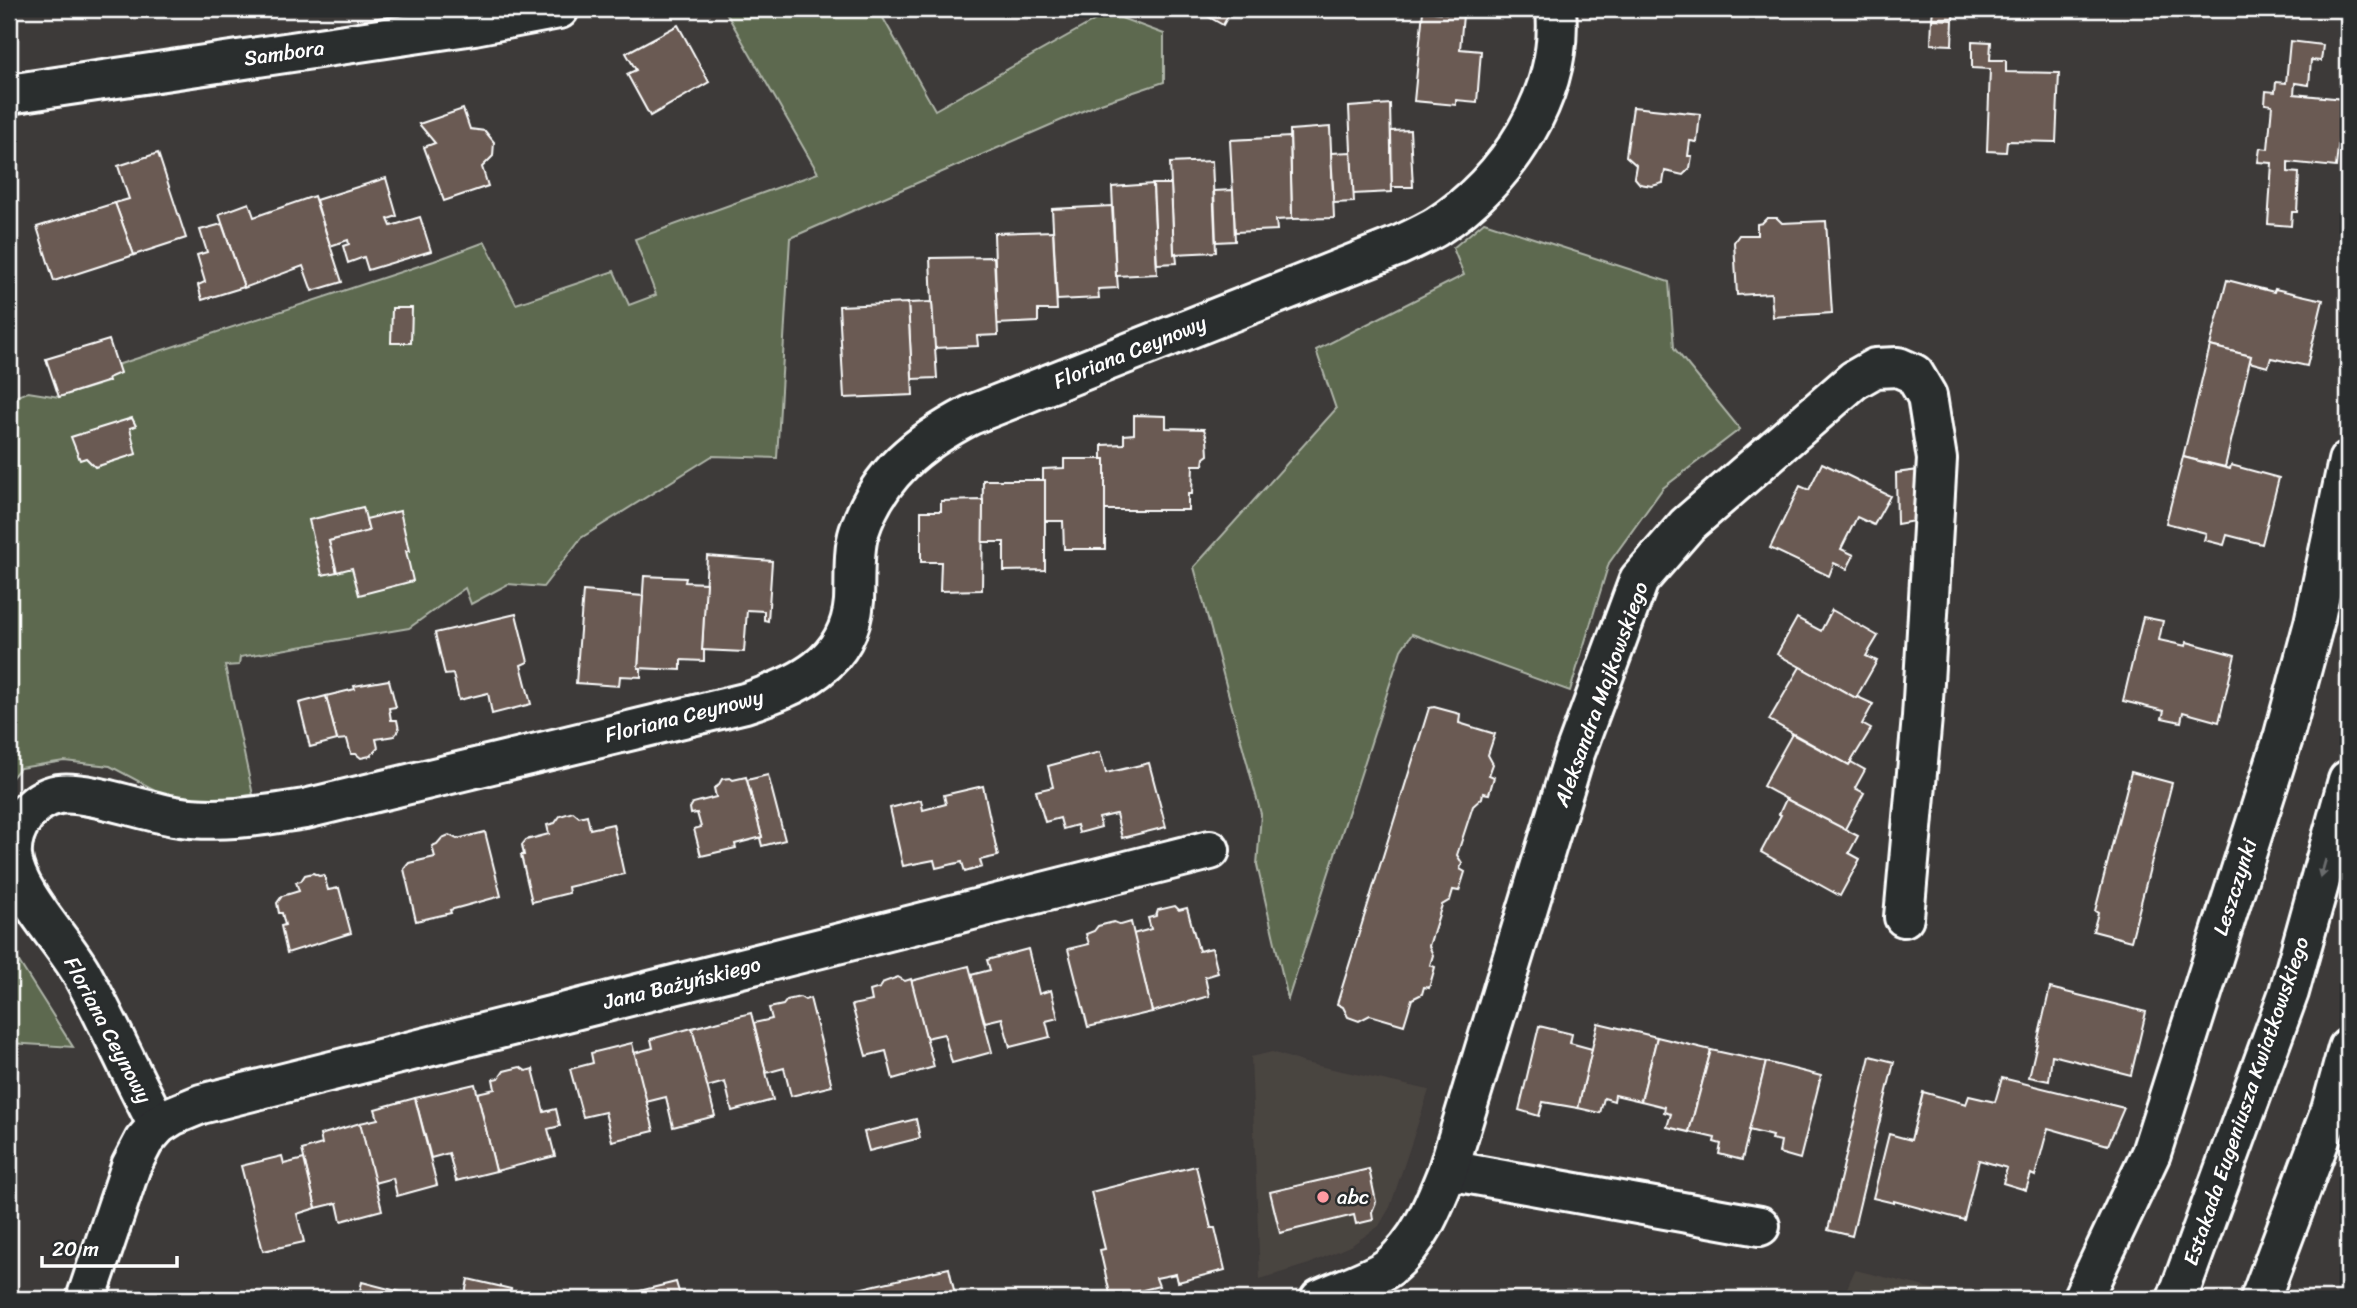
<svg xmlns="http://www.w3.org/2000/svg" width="2357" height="1308" viewBox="0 0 2357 1308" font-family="Sriracha,sans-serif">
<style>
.built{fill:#4a4440}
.green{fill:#5d6950;stroke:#aeb4a8;stroke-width:2}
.building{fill:#6a5a52;stroke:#fff;stroke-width:2}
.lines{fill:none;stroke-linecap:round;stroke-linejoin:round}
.minor-casing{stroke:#fff;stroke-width:44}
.highway-casing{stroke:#fff;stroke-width:44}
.minor{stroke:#2a2d2e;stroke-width:38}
.highway{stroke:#2a2d2e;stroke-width:38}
.oneway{fill:#6a6c6d}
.poi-dot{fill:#ff9aa2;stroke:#2a2d2e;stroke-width:2.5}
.labels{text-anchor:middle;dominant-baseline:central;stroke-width:5;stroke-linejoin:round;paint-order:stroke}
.street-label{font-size:21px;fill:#fff;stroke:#2a2d2e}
.poi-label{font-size:21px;fill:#fff;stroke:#2a2d2e;text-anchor:start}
</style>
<rect width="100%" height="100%" fill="#3d3a39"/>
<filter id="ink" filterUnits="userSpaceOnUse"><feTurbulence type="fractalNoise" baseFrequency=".0143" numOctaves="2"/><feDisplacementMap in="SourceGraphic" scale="14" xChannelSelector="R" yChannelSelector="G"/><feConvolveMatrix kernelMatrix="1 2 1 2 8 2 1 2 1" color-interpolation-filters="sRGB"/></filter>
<g filter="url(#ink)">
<!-- built -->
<g class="built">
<polygon points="1272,1052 1305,1063 1429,1090 1390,1207 1379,1226 1352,1245 1309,1264 1260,1279 1251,1057"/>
<polygon points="1855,1270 1946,1292 1944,1299 1842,1299"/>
</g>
<!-- green -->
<g class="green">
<polygon points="724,9 878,9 935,110 1108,13 1164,34 1164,82 1101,103 790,238 777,458 712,456 581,538 543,587 508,584 471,604 465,588 409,628 240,657 239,665 225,666 253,795 226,798 170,798 110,766 64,761 20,768 9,781 9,399 28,392 59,397 108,382 108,378 119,373 117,365 434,261 485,242 516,304 614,271 629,305 656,295 635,239 818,173"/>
<polygon points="1484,222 1669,282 1674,348 1740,429 1663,488 1609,563 1570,691 1412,634 1401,650 1288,999 1257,865 1261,814 1194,567 1336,409 1316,350 1464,275 1453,248"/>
<polygon points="9,946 73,1047 9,1043"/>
</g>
<!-- building -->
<g class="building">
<polygon points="1195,9 1232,9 1223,25"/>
<polygon points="1933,9 1954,9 1953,20 1932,19"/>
<polygon points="1423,11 1463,15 1460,49 1481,51 1477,102 1456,100 1456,105 1414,101"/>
<polygon points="1932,19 1953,20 1952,45 1931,44"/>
<polygon points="678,25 709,82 650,116 627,74 636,70 626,53"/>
<polygon points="1972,41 1991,42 1990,60 2006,60 2006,72 2059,73 2056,142 2007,141 2006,152 1987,151 1990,69 1972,68"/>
<polygon points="2290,41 2323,45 2321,61 2311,60 2309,85 2295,83 2294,94 2343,99 2336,167 2288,162 2288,172 2299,173 2297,212 2292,212 2291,226 2268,224 2272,163 2258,162 2260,148 2268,149 2272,105 2265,104 2266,91 2275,92 2276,82 2286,83"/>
<polygon points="1390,104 1392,192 1353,194 1349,107"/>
<polygon points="1633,107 1700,114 1697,142 1690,141 1688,156 1692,156 1690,168 1683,175 1665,171 1663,183 1652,186 1640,184 1634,177 1636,165 1626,156"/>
<polygon points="463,109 470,129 485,131 494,142 493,156 482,167 488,186 444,201 424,147 435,143 419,124"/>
<polygon points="1330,127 1334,218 1292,219 1290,130"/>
<polygon points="1410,130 1413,187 1392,187 1391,131"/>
<polygon points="1290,137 1292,219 1276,220 1277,230 1235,232 1230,140"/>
<polygon points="1351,152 1354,202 1334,203 1331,153"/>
<polygon points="158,153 186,238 134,255 115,203 129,199 118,166"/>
<polygon points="1212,161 1216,252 1174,254 1170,163"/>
<polygon points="386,178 397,216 388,219 391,226 420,217 431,251 368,270 364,257 348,263 343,246 349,244 348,240 330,246 316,200"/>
<polygon points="1153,184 1157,274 1116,276 1112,187"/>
<polygon points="1153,184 1171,184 1174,254 1176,253 1177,263 1157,264"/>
<polygon points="1233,190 1235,241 1216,242 1214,191"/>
<polygon points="314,196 342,282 312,291 303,266 244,288 219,214 249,203 254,217"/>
<polygon points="115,203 134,255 54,281 37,227"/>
<polygon points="1112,206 1116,276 1117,276 1118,288 1098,289 1099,298 1057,300 1052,209"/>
<polygon points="1767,218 1777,218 1782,223 1826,221 1832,313 1773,317 1771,293 1737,295 1734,242 1739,235 1757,235 1757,224 1762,223"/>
<polygon points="222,224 244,287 202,300 198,285 205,282 197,255 207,252 200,230"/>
<polygon points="1053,231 1057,310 1038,310 1038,322 997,324 994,233"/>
<polygon points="994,257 998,335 977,336 978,346 934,348 930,258"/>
<polygon points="2227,280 2274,292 2275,289 2323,300 2307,366 2271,358 2268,367 2249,362 2251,356 2210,346"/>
<polygon points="932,302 937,378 912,379 908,303"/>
<polygon points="908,303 913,395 844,398 839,306"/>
<polygon points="392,308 412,308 411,343 391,343"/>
<polygon points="109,340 120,373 108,378 109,381 59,397 46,359"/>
<polygon points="2210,346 2251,356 2225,467 2183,457"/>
<polygon points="1134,415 1166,416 1166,428 1204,429 1207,439 1208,455 1204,458 1203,465 1193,465 1192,494 1188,494 1188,510 1105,510 1105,459 1102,459 1102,445 1124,444 1124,435 1134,434"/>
<polygon points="132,418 136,426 130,428 136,454 95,467 86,458 80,460 71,437"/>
<polygon points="2183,457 2230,469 2231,465 2279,478 2262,544 2227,535 2224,545 2204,540 2206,533 2166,523"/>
<polygon points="1064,459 1105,459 1105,549 1064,549 1063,521 1045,521 1045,480 1043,480 1043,469 1064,468"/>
<polygon points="1822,463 1890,496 1874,525 1857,517 1841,549 1854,555 1847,569 1834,563 1829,576 1770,548 1800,486 1809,490"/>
<polygon points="1919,470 1920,520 1897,524 1896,473"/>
<polygon points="983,480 1045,480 1045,570 1004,571 1004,542 982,542"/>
<polygon points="983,500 982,590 940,591 941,562 921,562 921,511 941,511 941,501"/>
<polygon points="363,507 369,531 329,541 337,572 322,575 309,520"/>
<polygon points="400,511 409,551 406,551 413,581 359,595 352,568 337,572 329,541 369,531 366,519"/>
<polygon points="707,556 772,561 768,621 764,620 764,611 747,610 744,652 702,650"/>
<polygon points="644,576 686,578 685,582 706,583 702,650 704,650 704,661 681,660 681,670 638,668"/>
<polygon points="583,591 643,596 638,668 641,668 641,677 620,676 619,686 576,683"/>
<polygon points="1832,610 1878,636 1866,656 1877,661 1856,698 1777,654 1797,618 1821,631"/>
<polygon points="516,614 528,662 521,665 531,704 492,714 488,693 459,700 453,674 445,675 435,633"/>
<polygon points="2143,617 2163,621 2159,640 2186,646 2187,642 2235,655 2219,722 2183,712 2181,722 2162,718 2164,711 2123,701"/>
<polygon points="1800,667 1856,698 1858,697 1873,704 1862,724 1871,729 1849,765 1769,720"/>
<polygon points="389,680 396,707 389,708 391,720 397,720 399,730 394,736 376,739 378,748 370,756 361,758 356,754 351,754 347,739 337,740 326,696 355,689 354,686"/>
<polygon points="326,696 337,740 310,747 299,703"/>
<polygon points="1434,707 1460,714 1459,723 1495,734 1488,755 1493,764 1489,775 1494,777 1489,794 1483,793 1482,798 1473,806 1457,855 1462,863 1460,869 1465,872 1459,891 1453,890 1450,900 1442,905 1429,946 1433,955 1430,965 1435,967 1429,988 1424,987 1422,994 1412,999 1404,1025 1370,1015 1359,1021 1348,1017 1343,1007 1337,1004 1429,708"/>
<polygon points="1792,734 1849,765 1851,762 1865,770 1855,788 1864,793 1844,831 1763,786"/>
<polygon points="1100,752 1106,773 1149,763 1166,827 1122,838 1116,814 1099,818 1101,827 1079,833 1077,825 1063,829 1060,818 1045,822 1036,791 1053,787 1048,766"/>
<polygon points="2131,772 2172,783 2131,941 2093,931 2098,913 2095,911"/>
<polygon points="768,775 785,840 762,846 760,838 762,837 747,780"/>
<polygon points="746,777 762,837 735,844 736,848 701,856 694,829 701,827 697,813 691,814 690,808 693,803 716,797 714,788 718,786 722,779 730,778 733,780"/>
<polygon points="983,786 998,856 980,860 982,867 965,872 962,862 936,868 934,860 903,866 890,808 921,800 923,810 946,804 944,795"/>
<polygon points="1786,799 1858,836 1849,853 1860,859 1840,896 1761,852 1781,815 1779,814"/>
<polygon points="573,812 579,817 587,815 590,829 613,824 624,874 568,887 569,893 532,902 521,855 524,855 522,845 526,840 549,834 547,825 555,823 560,816"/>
<polygon points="485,832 501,896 450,910 451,913 416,921 404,869 409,863 435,857 432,846 437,844 442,838 449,835 457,839"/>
<polygon points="313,873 319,876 324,875 328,890 339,888 351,933 287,953 281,926 285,925 282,913 279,913 277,903 282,896 299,891 296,882 301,881 305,875"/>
<polygon points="1175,906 1179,910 1187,908 1199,951 1212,948 1218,973 1205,977 1209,996 1152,1012 1133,934 1151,929 1148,918 1156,916 1158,910"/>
<polygon points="1114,922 1121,925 1131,922 1152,1012 1088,1027 1068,949 1089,944 1086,934 1094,931 1098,926"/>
<polygon points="1028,949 1039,994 1051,990 1058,1018 1046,1021 1050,1037 1010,1047 1002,1018 985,1022 971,975 990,970 987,960"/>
<polygon points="969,966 992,1052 952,1063 944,1034 926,1038 911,981"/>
<polygon points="898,977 905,981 911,979 934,1067 893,1079 886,1051 866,1056 852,1005 872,1001 870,991 880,988 884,982"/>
<polygon points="2050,988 2146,1012 2131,1075 2052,1055 2049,1081 2029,1077"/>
<polygon points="800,997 805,1000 810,998 832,1086 791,1096 784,1068 766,1073 754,1023 772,1019 769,1008 783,1005 787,1000"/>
<polygon points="751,1013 773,1100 732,1111 725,1082 707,1087 692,1028"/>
<polygon points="1598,1023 1657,1037 1641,1101 1615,1095 1614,1101 1604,1098 1600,1113 1578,1108"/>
<polygon points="1539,1026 1572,1034 1570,1043 1592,1049 1578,1108 1543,1102 1539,1116 1519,1110"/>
<polygon points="692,1028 715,1116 673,1127 666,1097 646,1102 634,1053 653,1048 651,1039"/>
<polygon points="1657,1037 1711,1050 1689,1132 1667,1127 1671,1114 1664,1112 1665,1107 1641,1101"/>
<polygon points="632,1043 654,1131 612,1141 605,1112 583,1117 570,1069 593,1063 591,1053"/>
<polygon points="1711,1050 1766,1062 1742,1160 1719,1154 1721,1144 1714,1142 1715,1138 1689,1132"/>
<polygon points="1870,1056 1894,1062 1852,1236 1828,1230"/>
<polygon points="1766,1062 1821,1076 1800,1159 1779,1153 1781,1141 1771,1139 1772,1136 1749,1130"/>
<polygon points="520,1067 526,1071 533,1069 544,1112 556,1109 560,1126 548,1129 555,1156 496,1171 477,1093 495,1089 493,1079 499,1078 504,1071"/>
<polygon points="2002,1078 2124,1108 2108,1145 2048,1128 2035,1176 2031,1174 2026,1190 2003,1183 2007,1168 1979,1160 1964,1220 1894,1201 1894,1203 1873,1198 1889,1134 1911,1140 1923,1092 1966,1104 1969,1096 1995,1102"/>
<polygon points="475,1084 496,1171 456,1181 449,1153 431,1158 415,1098"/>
<polygon points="415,1098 437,1185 397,1196 393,1178 374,1183 360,1123 378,1119 375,1109"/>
<polygon points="916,1119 920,1138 869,1151 864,1132"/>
<polygon points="360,1123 382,1210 341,1221 337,1203 316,1208 302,1150 322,1144 320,1135"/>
<polygon points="282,1156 284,1164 304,1159 316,1208 297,1214 304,1242 263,1251 241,1166"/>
<polygon points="1196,1166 1211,1228 1215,1228 1225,1270 1178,1282 1176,1274 1156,1278 1159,1286 1111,1298 1100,1250 1105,1249 1091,1192"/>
<polygon points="1369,1169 1376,1202 1372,1212 1373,1220 1356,1224 1354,1215 1280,1233 1270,1192"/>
<polygon points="949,1268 956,1299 846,1299 845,1292"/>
<polygon points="468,1279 511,1289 508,1299 464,1299"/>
<polygon points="362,1282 424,1298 424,1299 358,1299"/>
<polygon points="676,1282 681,1299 607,1299"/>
</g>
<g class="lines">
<defs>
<g id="minor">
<polyline points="9,94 474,25 559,9"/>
<path d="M158 1125C131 1075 109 1023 82 974 64 941 15 892 12 856 10 828 31 799 59 794 85 790 145 811 174 816 218 823 261 816 305 809L745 703C797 686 849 664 854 601 855 581 853 550 859 532 878 474 919 442 971 415L1398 246C1411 240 1424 234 1436 227 1507 182 1564 94 1556 9"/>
<polyline points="1448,1170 1760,1226"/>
<polyline points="86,1299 131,1166 144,1141 158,1125 172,1116 201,1104 1210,850"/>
<path d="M1320 1299C1339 1290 1373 1279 1389 1267 1420 1242 1434 1205 1448 1170L1575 753 1639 580 1687 525 1854 380 1875 368 1898 367 1914 374 1927 396 1937 459 1922 717 1904 917"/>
<polyline points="2082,1299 2151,1153 2284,735 2314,623 2348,461"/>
</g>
<g id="highway">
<polyline points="2177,1299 2289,992 2348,780"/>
<polyline points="2260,1299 2331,1110 2348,1048"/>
</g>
</defs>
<!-- minor casing -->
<use href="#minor" class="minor-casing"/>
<!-- highway casing -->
<use href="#highway" class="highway-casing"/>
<!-- minor -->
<use href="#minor" class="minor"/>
<!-- highway -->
<use href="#highway" class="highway"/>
</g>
<!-- one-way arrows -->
<defs><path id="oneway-solid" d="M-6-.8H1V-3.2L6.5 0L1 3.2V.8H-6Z" transform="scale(1.75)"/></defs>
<use class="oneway" href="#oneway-solid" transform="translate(2323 869) rotate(106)"/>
</g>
<!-- markers -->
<circle class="poi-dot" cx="1323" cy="1197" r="7"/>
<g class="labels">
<!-- street labels -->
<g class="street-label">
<text transform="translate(284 53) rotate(-8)">Sambora</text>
<text transform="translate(1130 352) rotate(-22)">Floriana Ceynowy</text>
<text transform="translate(1601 694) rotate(-70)">Aleksandra Majkowskiego</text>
<text transform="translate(684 716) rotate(-14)">Floriana Ceynowy</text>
<text transform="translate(2235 887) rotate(-72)">Leszczynki</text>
<text transform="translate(682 983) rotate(-14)">Jana Bażyńskiego</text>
<text transform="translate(108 1030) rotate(62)">Floriana Ceynowy</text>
<text transform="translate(2246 1101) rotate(-71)">Estakada Eugeniusza Kwiatkowskiego</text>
</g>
<!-- poi labels -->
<g class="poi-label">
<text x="1337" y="1197">abc</text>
</g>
</g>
<!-- margin -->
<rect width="2357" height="1308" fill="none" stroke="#2a2d2e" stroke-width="35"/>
<rect x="18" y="18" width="2322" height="1273" fill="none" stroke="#fff" stroke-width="2.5" filter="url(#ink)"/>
<!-- scale -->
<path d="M42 1256v10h135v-10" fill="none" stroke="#ffffff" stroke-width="3.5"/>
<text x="52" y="1256" font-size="21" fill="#ffffff" stroke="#2a2d2e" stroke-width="5" paint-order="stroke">20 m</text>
</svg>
